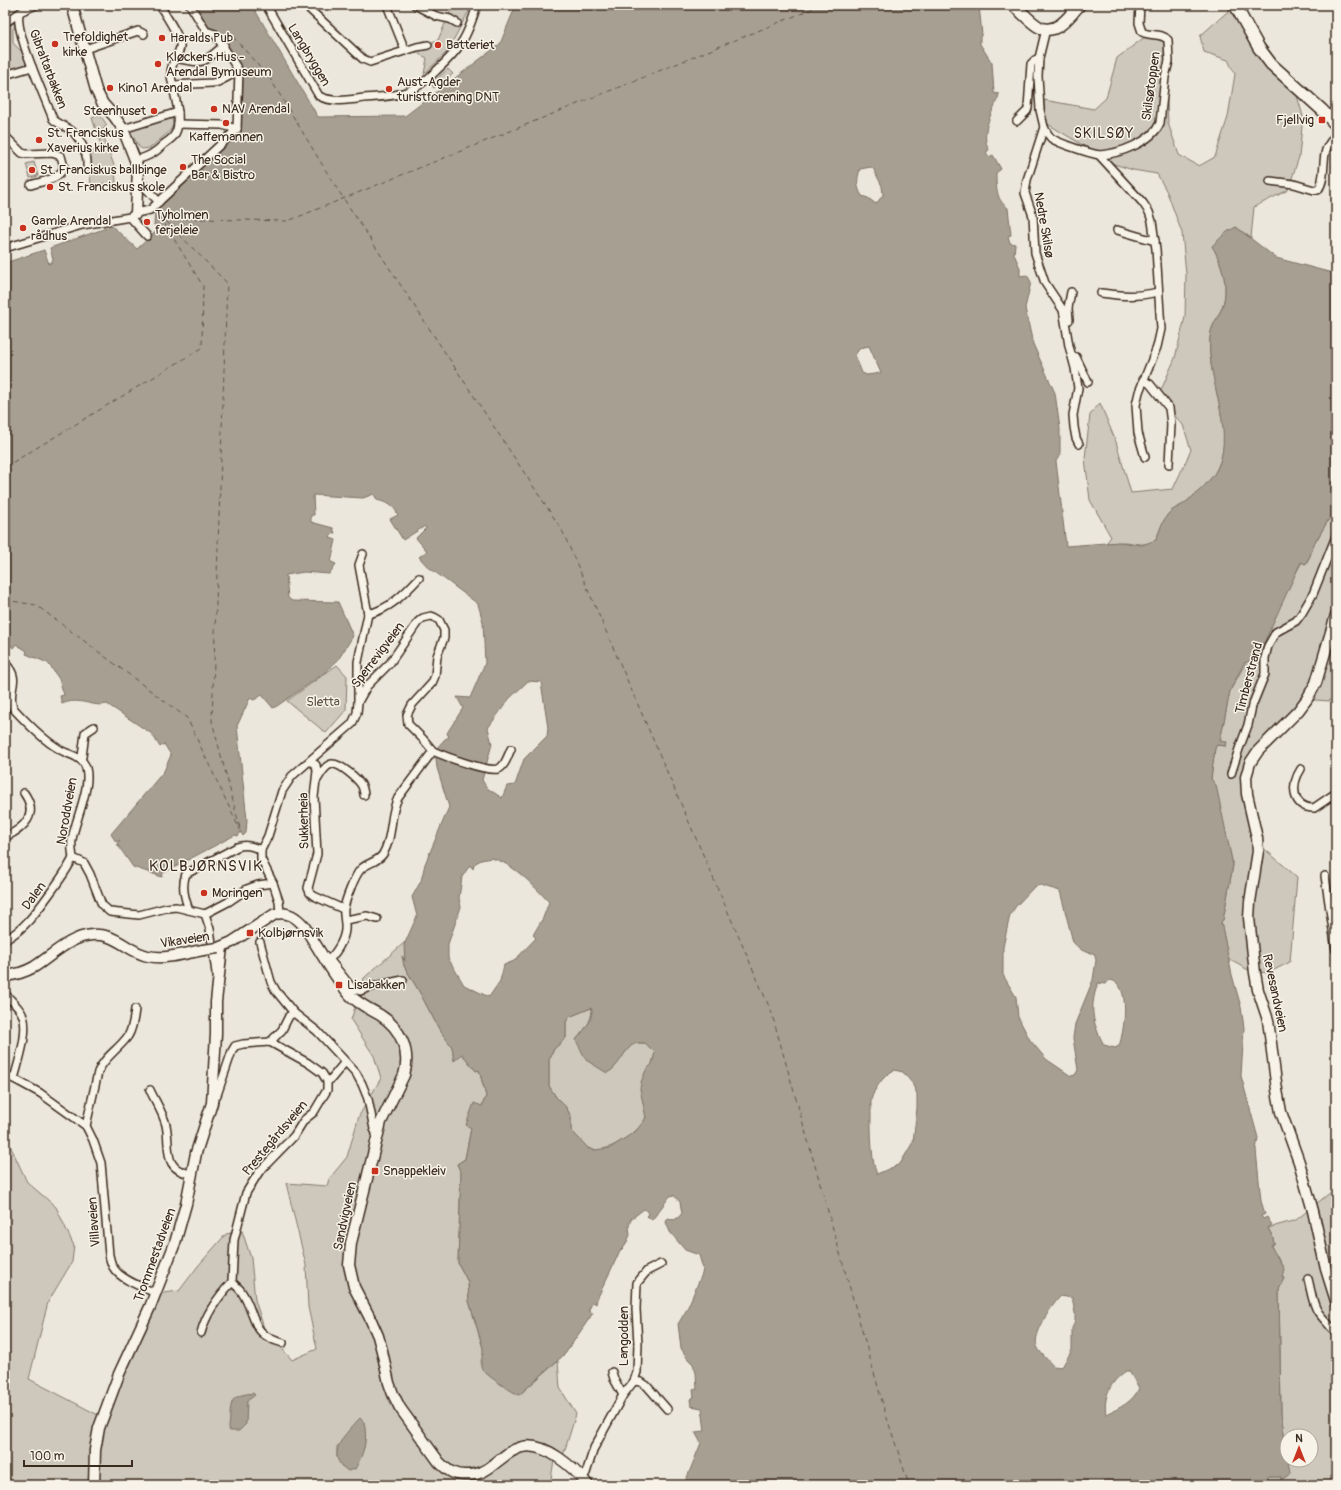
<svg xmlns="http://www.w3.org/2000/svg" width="1341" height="1490" viewBox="0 0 1341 1490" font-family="Pangolin,sans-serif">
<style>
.green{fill:#cec8bc;stroke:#84796d;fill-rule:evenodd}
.water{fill:#a89f93;stroke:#7c7064;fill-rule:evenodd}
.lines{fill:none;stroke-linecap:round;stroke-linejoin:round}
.ferry{stroke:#615347;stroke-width:1;stroke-dasharray:5 4;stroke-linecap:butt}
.street-casing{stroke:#3b2a1e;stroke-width:10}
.secondary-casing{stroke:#3b2a1e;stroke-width:13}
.primary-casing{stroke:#3b2a1e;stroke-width:14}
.street{stroke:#f7f3e8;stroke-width:7}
.secondary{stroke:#f7f3e8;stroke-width:10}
.primary{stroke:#f7f3e8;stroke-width:11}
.secondary-bridge-casing{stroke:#3b2a1e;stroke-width:13;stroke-linecap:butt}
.secondary-bridge{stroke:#f7f3e8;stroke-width:10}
.poi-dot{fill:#c8321e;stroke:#f7f3e8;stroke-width:1.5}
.labels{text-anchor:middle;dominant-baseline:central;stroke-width:3;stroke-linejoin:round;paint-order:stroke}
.poi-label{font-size:13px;fill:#3b2a1e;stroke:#f7f3e8;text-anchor:start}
.street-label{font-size:13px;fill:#3b2a1e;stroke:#f7f3e8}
.park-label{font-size:13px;fill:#605246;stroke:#f7f3e8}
.neighbourhood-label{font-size:14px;letter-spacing:1px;fill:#3b2a1e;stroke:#f7f3e8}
.quarter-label{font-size:15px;letter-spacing:1px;fill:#3b2a1e;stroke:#f7f3e8}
</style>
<rect width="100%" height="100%" fill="#ece7dc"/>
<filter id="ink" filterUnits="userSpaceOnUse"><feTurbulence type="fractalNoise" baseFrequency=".025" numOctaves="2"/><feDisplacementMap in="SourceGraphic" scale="8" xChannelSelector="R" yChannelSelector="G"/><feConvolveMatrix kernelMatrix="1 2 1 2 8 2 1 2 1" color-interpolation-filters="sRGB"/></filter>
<g filter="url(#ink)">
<!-- green -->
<g class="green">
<polygon points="453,5 472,5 447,52 424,74 427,58 409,49 438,40"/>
<path d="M1235 5 1293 82 1303 116 1299 157 1288 190 1254 207 1251 238 1236 227 1212 246C1223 264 1230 290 1221 310 1216 321 1211 326 1210 338 1206 379 1236 428 1218 467 1212 481 1194 496 1182 505 1178 507 1173 509 1169 513 1163 520 1159 532 1156 540 1145 547 1136 543 1125 542 1119 542 1112 543 1106 543L1111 537 1090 500 1085 458 1090 415 1100 403 1116 442 1131 493 1173 489 1191 450 1183 425 1158 397 1175 358 1185 317 1186 274 1182 233 1167 192 1157 174 1133 170 1114 164 1046 123 1044 100 1094 109 1106 98 1117 58 1150 33 1164 37 1168 123 1179 155 1199 166 1215 157 1228 117 1235 74 1228 60 1204 52 1200 36Z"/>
<polygon points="15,23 15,28 13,29 13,43 22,52 28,66 5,73 5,27"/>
<polygon points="448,69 453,74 434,88 431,84"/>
<polygon points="100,115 107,125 102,130 106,144 115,168 116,183 91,184 88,155 101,145 92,118"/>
<polygon points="172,116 173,125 170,131 150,148 142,149 139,147 129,129"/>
<polygon points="34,162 38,176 30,178 26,164"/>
<polygon points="1336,507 1336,694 1329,700 1330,701 1315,700 1292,708 1249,759 1253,839 1297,877 1290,962 1268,973 1250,971 1228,959 1221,922 1223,920 1233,865 1211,779 1215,748 1217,745 1226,746 1220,741 1230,691 1302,562 1306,564 1310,556 1313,546"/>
<polygon points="337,665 347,676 346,710 326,733 287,701"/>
<path d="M405 942 404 966 420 993 439 1029 452 1047 454 1061 462 1054 476 1071 479 1070 486 1096 482 1106 474 1104 471 1128 465 1159 457 1164 461 1173 458 1263 468 1282 469 1301 483 1348 484 1354 481 1365 488 1374 519 1395 558 1361 560 1388 576 1414 563 1456 555 1454 550 1485H5V1146L9 1143 27 1182 56 1207 74 1246 72 1262 48 1302 29 1379 100 1416 156 1294 179 1291 198 1266 226 1234 242 1231 251 1258 255 1300 264 1328 292 1360 317 1349 308 1307 306 1265 286 1183 327 1186 329 1179 347 1157 359 1116 381 1078 374 1056 351 1020 364 978ZM364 1444V1448L342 1467 337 1457V1446Z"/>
<path d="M591 1008 592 1010C592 1022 584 1030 576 1040L609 1072C618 1064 624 1050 635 1043H645L655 1053 652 1064 646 1070C646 1082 648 1105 646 1116 643 1131 608 1152 594 1150 585 1149 576 1136 571 1130V1117L566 1107 556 1097 549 1086V1060L554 1049 566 1038V1022L569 1017Z"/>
<polygon points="1331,1192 1336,1206 1336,1485 1267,1485 1268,1477 1281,1477 1281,1479 1289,1474 1287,1460 1311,1460 1311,1436 1287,1436 1287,1457 1281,1413 1279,1289 1284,1278 1282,1278 1271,1245 1274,1244 1273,1238 1268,1228 1296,1220"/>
</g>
<!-- water -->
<g class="water">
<path d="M194 5H252L318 117 405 116 500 44 516 5H979L982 35 980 36V44L992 63 994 93 999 94 998 98C991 115 980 133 989 150L986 152 989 157 993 155 1001 169 996 173C996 187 996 200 1008 208L1011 235 1008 236 1010 243 1015 244 1014 254 1020 268V276L1027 275 1031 282 1025 308 1033 344 1055 393 1060 429V455L1056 461 1066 546 1119 542 1142 545 1156 540C1159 532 1163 519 1169 513 1173 509 1178 507 1182 505 1194 496 1212 481 1218 467 1235 428 1206 379 1210 338 1211 326 1216 321 1221 310 1230 290 1223 264 1212 246L1227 232 1236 227 1276 258 1336 274V507L1313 546 1310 556 1305 564 1301 562 1257 658 1244 663 1230 691 1220 741 1227 742 1226 746 1217 745 1215 748 1211 779 1216 785 1233 865 1223 920 1221 922 1232 975 1241 1007 1244 1028 1241 1076 1258 1138 1256 1150 1261 1201 1265 1214 1261 1216 1263 1219 1267 1217 1272 1225 1268 1228 1273 1238 1274 1244 1271 1246 1284 1269 1282 1277 1284 1278 1279 1289 1281 1413 1290 1474 1281 1480V1477H1268L1267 1485H684L701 1443 695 1432 705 1431 702 1408 691 1406 690 1399 694 1397 693 1390 697 1389 696 1373 693 1364 687 1358 681 1348 678 1324 687 1309 702 1274 703 1269 699 1255 685 1250 670 1232 666 1222 668 1218 674 1220 679 1217 682 1213 680 1202 674 1195 670 1196 652 1220 647 1216 649 1214 644 1209 631 1219 629 1226 630 1235 625 1246 620 1251 597 1299 596 1304 593 1302 588 1311 593 1313 565 1354 519 1395C512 1392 483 1374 481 1367 480 1361 484 1354 483 1348L469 1301 468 1282 458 1263 461 1173 457 1164 465 1159 471 1128 466 1125 474 1103 482 1106 486 1096 479 1070 476 1071 462 1054 454 1061 452 1047 439 1029 420 993 404 966 402 956 405 961 404 945 417 916 412 897 421 881 425 864 449 807 437 768 435 750 445 739 449 737 447 733 463 708 457 697 470 698 485 663 483 622 478 604 427 566 419 557 427 551 416 538 426 528 425 526 403 540 390 519 398 515C394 505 387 503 377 500L374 494 363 498 313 495 314 515H311V522L333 528 335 533H332L330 538 336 540 331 562 336 564 329 574 304 572 286 575 288 598 292 601 338 602 353 636 338 660 323 674 277 706 273 708 262 695 254 700 250 698 237 726 247 820 246 833 243 836 241 832 238 836 235 835 184 862 183 860 181 864 163 873 162 877 133 867 117 844 120 840 116 842 111 834 164 771 171 755 164 744 160 747 152 734 107 704C92 708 80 696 62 704L60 696 64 695 59 679 48 663 26 654 27 651 16 644 13 648 8 642 9 640 5 637V263L44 250 49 264 51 263 53 259 50 248 112 226 137 249 161 227 154 225 155 211 240 132 242 72 225 42 226 40 218 30 209 31ZM871 167 873 168 882 186 883 195 876 204 868 198 862 196C856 186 857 180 860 169ZM869 346 881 373 867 375 862 373 855 355 860 348ZM528 681 541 682 548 728 547 736 524 759 515 785 507 786 502 798 487 788 482 780 492 744 488 728 509 699ZM491 858C513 863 534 886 549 902L543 918 533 935 536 938 514 961 504 965 500 981 489 997 464 985 448 958V944L461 907 459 898 462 877 470 865 473 869 474 864 481 860ZM1040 885 1060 891 1073 942C1078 948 1085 954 1094 953L1096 960 1093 980 1075 1024 1073 1038 1078 1070 1075 1075 1071 1076 1068 1074 1046 1059 1030 1040 1018 1017 1016 997 1003 975V947L1010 915 1016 906 1034 887ZM1110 980C1132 983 1124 1032 1119 1046L1115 1048 1104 1045C1092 1022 1089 1008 1098 983L1105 984ZM591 1008 592 1010C592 1022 584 1030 576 1040L586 1060 607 1073C620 1067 623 1050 635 1043H645L655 1053 652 1064 646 1070 641 1082 640 1089 646 1118 636 1131 610 1148 594 1150 589 1149 571 1130V1117L566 1107 556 1097 549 1086V1060L554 1049 566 1038V1022L569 1017ZM894 1070 903 1072 912 1083 917 1094V1108L913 1142 900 1164 877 1174C870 1160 871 1118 871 1100 874 1089 883 1076 894 1070ZM1061 1296 1072 1298 1075 1313V1322L1072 1328V1350L1062 1367 1053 1366C1049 1361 1038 1351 1037 1346 1032 1335 1053 1303 1061 1296ZM1126 1371H1129L1139 1388C1134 1401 1119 1409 1106 1414 1103 1396 1111 1381 1126 1371Z"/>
<path d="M253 1393 255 1395 247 1401 246 1424 239 1431H229L228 1430C232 1420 227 1401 237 1397 242 1394 248 1394 253 1393Z"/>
<path d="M360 1418 364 1422C368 1440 364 1453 355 1469L348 1471C323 1455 346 1433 360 1418Z"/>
</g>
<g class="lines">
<!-- ferry -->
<g class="ferry">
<polyline points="224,36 226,35 235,39 271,80 334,184 562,530 771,1011 886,1415 909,1485"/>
<polyline points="156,218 288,221 822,5"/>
<polyline points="158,218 166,221 227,283 212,721 241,832"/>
<polyline points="5,467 202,348 203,286 164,223 156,218"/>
<polyline points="5,600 36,605 187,718 240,830"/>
</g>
<defs>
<g id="street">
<path d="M266 5 319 96C332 103 350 100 364 98 378 97 393 97 406 92 418 88 427 80 436 71 461 48 467 38 477 5"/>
<polyline points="305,5 363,59 370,62 417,47 428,45"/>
<polyline points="387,5 405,50"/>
<polyline points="415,5 436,16 450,19 457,23"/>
<path d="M19 14C15 34 45 97 53 119 59 125 69 127 75 134 82 142 88 156 87 166"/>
<polyline points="5,23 22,11 36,5"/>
<polyline points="1046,29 1039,58 1038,76 1040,110 1044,127 1027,180 1025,193 1033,216 1035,253 1045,283 1063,310 1064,315 1069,346 1075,368 1078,388 1073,415 1074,427 1076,438 1079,444"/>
<polyline points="85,49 138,31 144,34"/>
<path d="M174 58C203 63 201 66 224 45"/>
<polyline points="5,75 32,67"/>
<polyline points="173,85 212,83 218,82 239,71"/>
<polyline points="1017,121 1027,111 1028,108 1031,64 1035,60 1039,58"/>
<polyline points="178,124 222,125 237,129"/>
<path d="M1044 127C1046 131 1048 135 1051 138 1060 144 1089 153 1099 155L1143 203 1149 212 1152 221 1156 249 1161 329 1157 347 1139 392 1136 405 1138 433 1145 457"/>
<polyline points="123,129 178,112"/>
<path d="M5 136 22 153 26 154 52 153 61 156 64 167C59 180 43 181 31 185"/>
<path d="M1099 155C1119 154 1152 142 1160 123L1165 77 1169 61 1168 40C1161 32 1151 37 1142 32L1139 23 1140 5"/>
<path d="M135 160C148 157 155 153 164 144 168 141 173 138 175 134 184 118 172 91 171 74 171 61 177 58 180 48 182 38 166 17 161 7L163 5"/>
<polyline points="138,180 159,202"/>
<path d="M1270 181 1294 184 1314 190H1318C1326 179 1322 162 1326 150 1328 144 1333 139 1336 134"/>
<polyline points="130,217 147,236"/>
<polyline points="1117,230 1155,241"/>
<polyline points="5,248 82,225 130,217 136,213 150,210 237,129 239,71 215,34 206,31 190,5"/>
<path d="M1101 293C1122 296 1137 297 1158 292"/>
<polyline points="1069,320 1068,308 1071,292"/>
<polyline points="1076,357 1088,382"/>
<polyline points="1143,380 1150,384 1169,408 1171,424 1169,464"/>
<path d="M368 614C390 609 404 594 419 578"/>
<path d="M5 663C23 681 6 689 13 708 26 722 43 740 59 749 66 754 77 755 83 762 96 779 74 822 72 840 71 846 72 851 73 858L84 863 90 874 102 905 110 912 139 915 166 908 176 907 205 914 228 902 247 889 258 885 273 883"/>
<polyline points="358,702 358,662 368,614 359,565 363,554"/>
<path d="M433 751C444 756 487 772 498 769 505 767 508 755 511 749"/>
<polyline points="80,759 82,757 85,733 94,727"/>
<polyline points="310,761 316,765 317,771 314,797 317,854 308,888 310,893 314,896 343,909"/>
<path d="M1301 769C1291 784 1291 808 1314 808L1336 793"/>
<polyline points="1231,774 1239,749 1248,725 1252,706 1265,674 1265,658 1268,646 1276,632 1296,621 1302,613 1313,594 1336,536"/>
<path d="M317 780C320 775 325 765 332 764 340 763 358 779 362 786 363 789 364 792 364 795"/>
<path d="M5 837C25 828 39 814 24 793"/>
<polyline points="1325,876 1336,950"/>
<path d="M189 910C185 899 181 886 186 874L237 847C246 844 252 846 261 850"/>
<path d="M280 913 279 901 273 883 261 859V850L268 836 282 791 292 776 352 724 357 713 358 702 367 686 390 663 418 622 423 618 431 616 434 617 439 620 444 630V638L437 656 435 676 432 683 412 705 407 715 408 724 423 739 433 751 398 798C389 815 394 835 383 854 378 862 367 863 361 869 355 875 345 901 344 909 343 915 346 923 345 930 344 941 335 955 327 961"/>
<polyline points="205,914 210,929 216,973"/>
<polyline points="345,920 367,916 377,919"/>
<path d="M5 940C24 929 35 914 48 896 57 884 66 872 73 858"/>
<polyline points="260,942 271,982 276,991 294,1013 317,1031 356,1073 362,1084 368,1099 374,1129 377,1135"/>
<polyline points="329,959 353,989 360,991 374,986 403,980"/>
<path d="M5 994C11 1000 20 1008 23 1016 29 1032 18 1063 14 1079"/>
<polyline points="270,1042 282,1030 289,1016 294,1013"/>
<path d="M5 1074 40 1093 86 1126 93 1140 101 1163 109 1255C110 1259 111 1264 113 1267 119 1279 144 1288 156 1293"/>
<polyline points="327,1081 331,1079 345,1062"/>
<path d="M150 1090C155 1101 163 1113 166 1125 171 1147 161 1170 192 1174"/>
<path d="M213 1101 217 1095 232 1051 235 1046 243 1044 270 1042 308 1063 322 1073 327 1081V1090L314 1112 304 1120 294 1136 259 1172 246 1193 234 1240 232 1282C235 1285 239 1288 241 1291 257 1314 249 1335 283 1343"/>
<path d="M86 1126 98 1072C104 1057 119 1049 128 1036 133 1028 134 1018 135 1009"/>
<path d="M1308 1279C1311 1290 1312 1303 1318 1312 1324 1320 1331 1326 1336 1334"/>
<path d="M201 1333C206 1313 218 1297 232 1282"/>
<polyline points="612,1372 614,1379 623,1395"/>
<polyline points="634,1381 641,1382 647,1386 667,1409"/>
<polyline points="582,1478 586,1473 594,1448 623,1395 634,1381 637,1372 638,1344 636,1309 637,1283 647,1271 661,1264"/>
</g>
<g id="secondary">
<polyline points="72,5 96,90 103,104 114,116 123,129 135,160 138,169 136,213"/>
<polyline points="1336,615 1316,683 1307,699 1298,711 1258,751 1250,763 1246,777 1247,794 1257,838 1258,851 1250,902 1249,918 1255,973 1258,990 1268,1020 1277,1090 1281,1112 1299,1162 1313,1211 1326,1269 1336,1301"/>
<path d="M218 948 232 942 275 914C288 911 296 917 304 926 319 949 332 974 350 995 358 1004 370 1009 380 1015 401 1028 411 1052 404 1075L381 1122 351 1243 349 1265 354 1287 370 1318 378 1336 382 1351 389 1383 393 1394 400 1408 439 1462C448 1471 455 1476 468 1475 491 1475 501 1452 522 1447 546 1442 574 1468 588 1485"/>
<path d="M5 976C15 975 25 972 34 967 53 955 69 937 92 935 115 932 128 952 148 956 166 960 186 953 203 950"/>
<polyline points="94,1485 95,1450 99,1428 119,1374 150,1307 175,1243 186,1204 196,1153 212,1103 216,1034 216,1002 222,947"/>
</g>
<g id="primary">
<path d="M1013 5C1022 12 1030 22 1039 27 1056 36 1070 16 1079 5"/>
<polyline points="1235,5 1259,48 1271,64 1322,110 1336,125"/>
</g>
</defs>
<!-- street casing -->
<use href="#street" class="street-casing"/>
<!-- secondary casing -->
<use href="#secondary" class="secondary-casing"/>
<!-- primary casing -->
<use href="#primary" class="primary-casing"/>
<!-- street -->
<use href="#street" class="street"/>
<!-- secondary -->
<use href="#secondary" class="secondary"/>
<!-- primary -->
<use href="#primary" class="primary"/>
<defs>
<polyline id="secondary-bridge" points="203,950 218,948"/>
</defs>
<!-- secondary-bridge casing -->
<use href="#secondary-bridge" class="secondary-bridge-casing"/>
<!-- secondary-bridge -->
<use href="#secondary-bridge" class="secondary-bridge"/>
</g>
</g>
<!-- markers -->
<g class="poi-dot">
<circle cx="162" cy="38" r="4"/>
<circle cx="55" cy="44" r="4"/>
<circle cx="438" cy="45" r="4"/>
<circle cx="158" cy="64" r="4"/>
<circle cx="110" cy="88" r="4"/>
<circle cx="389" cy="89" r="4"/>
<circle cx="214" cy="109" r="4"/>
<circle cx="154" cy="111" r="4"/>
<rect x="1318" y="116" width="8" height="8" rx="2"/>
<circle cx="226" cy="123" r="4"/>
<circle cx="39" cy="140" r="4"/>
<circle cx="183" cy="167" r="4"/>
<circle cx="32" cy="170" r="4"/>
<circle cx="50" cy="187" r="4"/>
<circle cx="147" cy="222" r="4"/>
<circle cx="23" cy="228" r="4"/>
<circle cx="204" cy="893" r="4"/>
<rect x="246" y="929" width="8" height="8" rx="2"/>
<rect x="335" y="981" width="8" height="8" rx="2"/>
<rect x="371" y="1167" width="8" height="8" rx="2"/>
</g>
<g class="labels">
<!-- poi labels -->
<g class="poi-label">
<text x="63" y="37">Trefoldighet<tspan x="63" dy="15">kirke</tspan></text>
<text x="170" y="38">Haralds Pub</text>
<text x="446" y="45">Batteriet</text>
<text x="166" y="57">Kløckers Hus -<tspan x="166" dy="15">Arendal Bymuseum</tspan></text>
<text x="397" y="82">Aust-Agder<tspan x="397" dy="15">turistforening DNT</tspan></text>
<text x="118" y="88">Kino1 Arendal</text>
<text x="222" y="109">NAV Arendal</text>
<text x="146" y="111" text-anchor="end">Steenhuset</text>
<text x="1314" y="120" text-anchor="end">Fjellvig</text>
<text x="47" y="133">St. Franciskus<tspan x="47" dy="15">Xaverius kirke</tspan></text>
<text x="226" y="137" text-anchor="middle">Kaffemannen</text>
<text x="191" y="160">The Social<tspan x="191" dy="15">Bar &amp; Bistro</tspan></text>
<text x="40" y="170">St. Franciskus ballbinge</text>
<text x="58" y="187">St. Franciskus skole</text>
<text x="155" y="215">Tyholmen<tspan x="155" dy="15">ferjeleie</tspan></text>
<text x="31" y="221">Gamle Arendal<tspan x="31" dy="15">rådhus</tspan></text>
<text x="212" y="893">Moringen</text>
<text x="258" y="933">Kolbjørnsvik</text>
<text x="347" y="985">Lisabakken</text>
<text x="383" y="1171">Snappekleiv</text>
</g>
<!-- street labels -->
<g class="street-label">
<text transform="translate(309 55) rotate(59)">Langbryggen</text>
<text transform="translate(48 69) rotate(69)">Gibraltarbakken</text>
<text transform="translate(1151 86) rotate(-82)">Skilsøtoppen</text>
<text transform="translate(1044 225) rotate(80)">Nedre Skilsø</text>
<text transform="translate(378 655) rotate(-53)">Sperrevigveien</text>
<text transform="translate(1249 678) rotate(-75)">Timberstrand</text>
<text transform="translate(67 811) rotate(-80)">Noroddveien</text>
<text transform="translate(304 821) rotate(-91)">Sukkerheia</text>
<text transform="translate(34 896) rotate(-54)">Dalen</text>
<text transform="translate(185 940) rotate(-9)">Vikaveien</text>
<text transform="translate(1275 993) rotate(78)">Revesandveien</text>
<text transform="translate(275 1138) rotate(-50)">Prestegårdsveien</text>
<text transform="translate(345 1216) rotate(-78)">Sandvigveien</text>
<text transform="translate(94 1222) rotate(-94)">Villaveien</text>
<text transform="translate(155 1255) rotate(-70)">Trommestadveien</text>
<text transform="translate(624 1336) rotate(-90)">Langodden</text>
</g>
<!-- park labels -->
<g class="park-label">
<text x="323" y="702">Sletta</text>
</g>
<!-- neighbourhood labels -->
<g class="neighbourhood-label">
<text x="1104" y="133">SKILSØY</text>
</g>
<!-- quarter labels -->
<g class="quarter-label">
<text x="206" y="866">KOLBJØRNSVIK</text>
</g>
</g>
<!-- margin -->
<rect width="1341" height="1490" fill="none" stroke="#f7f3e8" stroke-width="20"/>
<rect x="10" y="10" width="1321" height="1470" fill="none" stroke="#3b2a1e" stroke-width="1.5" filter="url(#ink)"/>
<!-- north arrow -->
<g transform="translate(1299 1448)"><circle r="19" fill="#f7f3e8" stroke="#aca397"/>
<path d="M0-3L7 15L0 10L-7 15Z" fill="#c8321e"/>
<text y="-6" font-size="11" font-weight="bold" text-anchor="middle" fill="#3b2a1e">N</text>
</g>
<!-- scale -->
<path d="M24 1460v6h108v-6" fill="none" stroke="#3b2a1e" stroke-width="2"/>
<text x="30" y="1460" font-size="12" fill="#3b2a1e" stroke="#f7f3e8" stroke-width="3" paint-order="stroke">100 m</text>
</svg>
